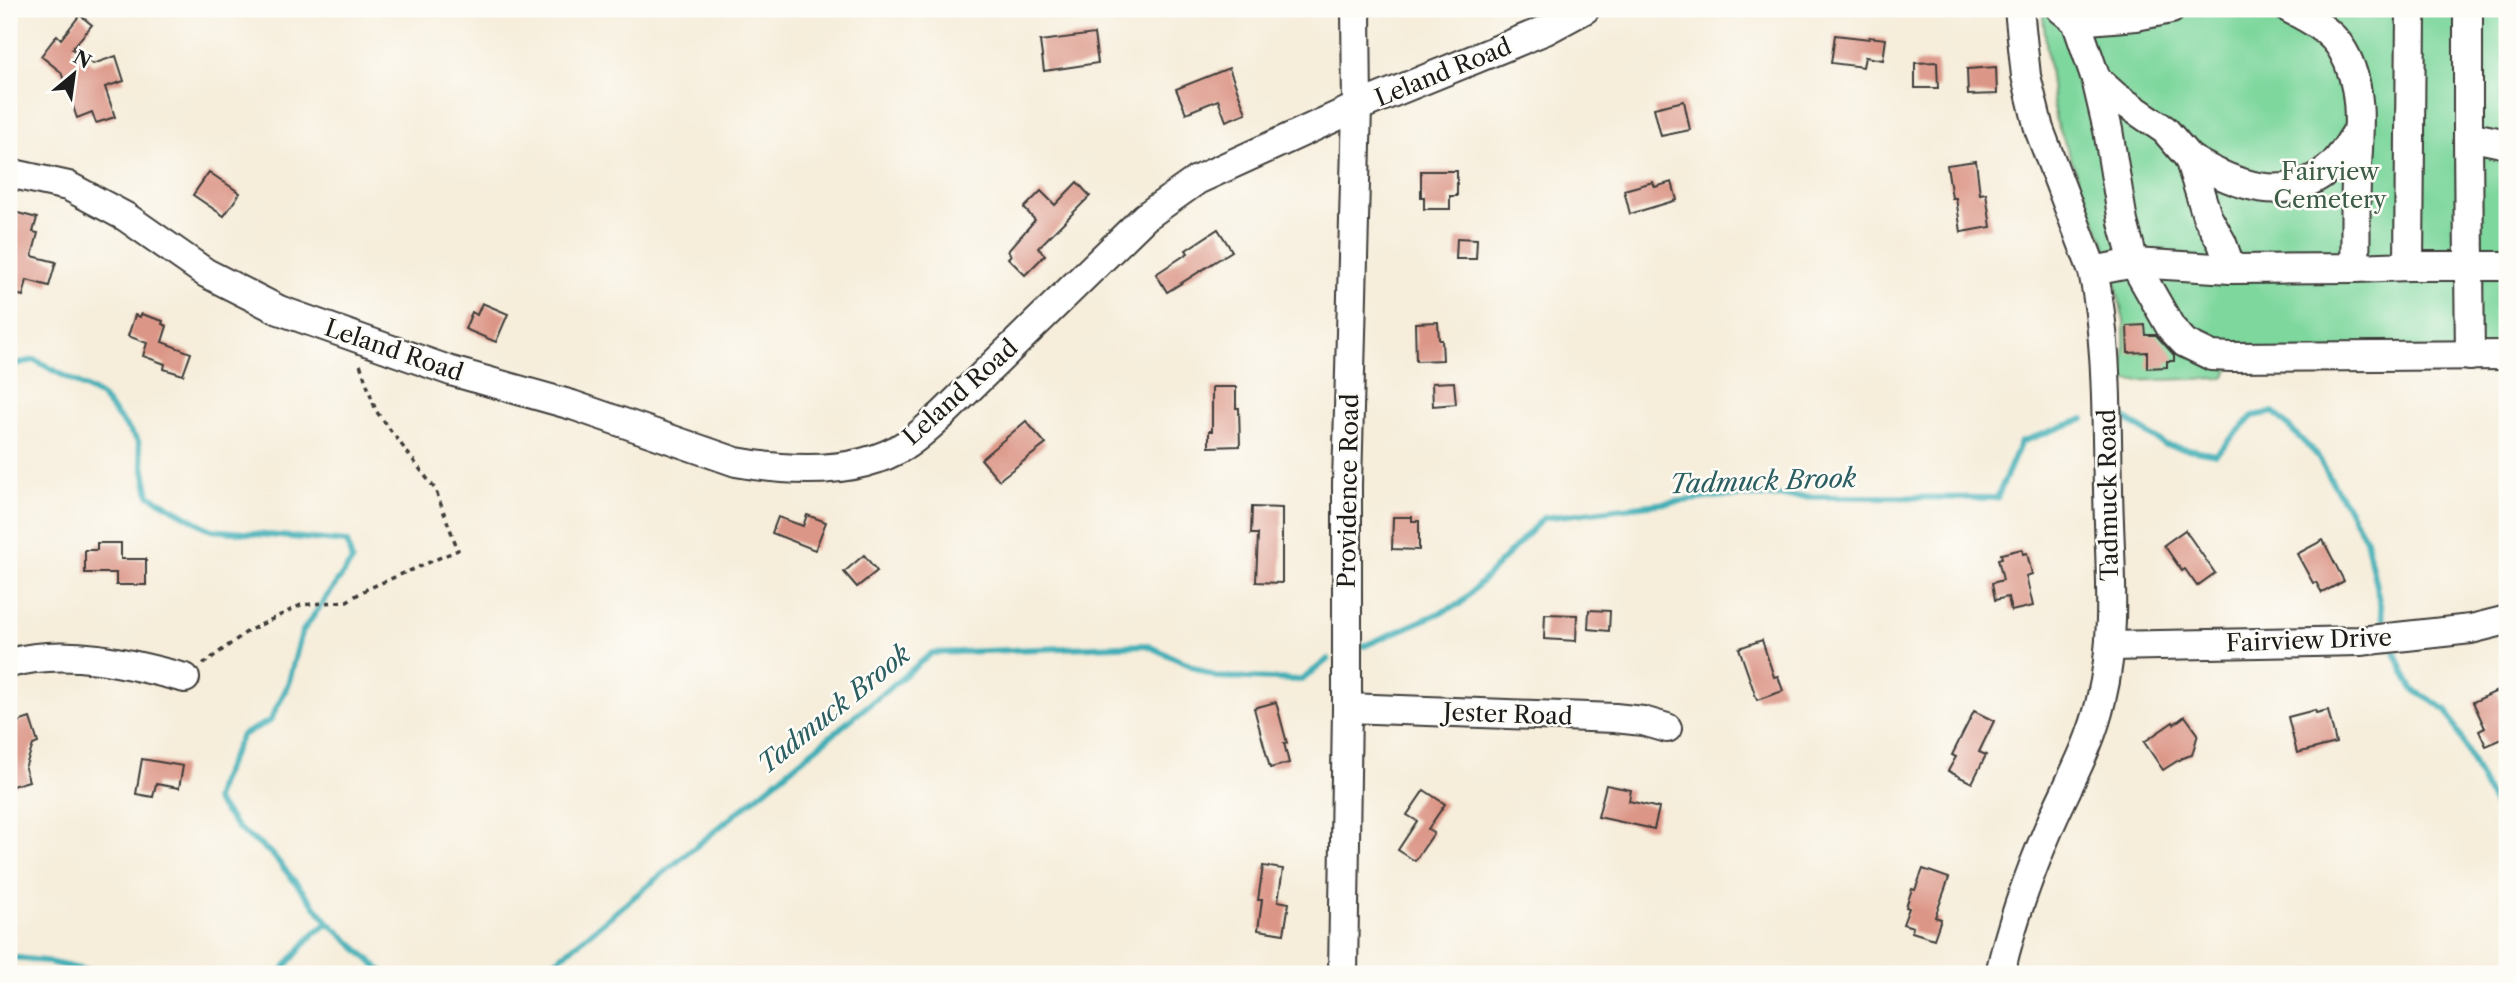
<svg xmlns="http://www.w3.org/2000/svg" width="2516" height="983" viewBox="0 0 2516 983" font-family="'Libre Caslon Text',serif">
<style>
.green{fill:#7ed79d;stroke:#4d7a5c;stroke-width:2}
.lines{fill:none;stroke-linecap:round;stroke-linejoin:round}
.stream{stroke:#3daeb6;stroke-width:6}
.building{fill:#dc9687}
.minor-casing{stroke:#3d3b38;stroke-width:32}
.path{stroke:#3d3b38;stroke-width:3.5;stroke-dasharray:5 5;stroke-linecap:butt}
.minor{stroke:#fff;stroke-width:28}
.labels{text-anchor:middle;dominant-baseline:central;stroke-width:5;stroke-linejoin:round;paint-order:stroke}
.street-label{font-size:24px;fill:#1c1c1c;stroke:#fdfcf7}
.park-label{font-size:24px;fill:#3e5d49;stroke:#fdfcf7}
.water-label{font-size:26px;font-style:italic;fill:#2b5e61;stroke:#fdfcf7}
</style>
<rect width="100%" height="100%" fill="#fdfcf7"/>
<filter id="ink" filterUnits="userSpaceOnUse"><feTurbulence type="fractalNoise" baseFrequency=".0143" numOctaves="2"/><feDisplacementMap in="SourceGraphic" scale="14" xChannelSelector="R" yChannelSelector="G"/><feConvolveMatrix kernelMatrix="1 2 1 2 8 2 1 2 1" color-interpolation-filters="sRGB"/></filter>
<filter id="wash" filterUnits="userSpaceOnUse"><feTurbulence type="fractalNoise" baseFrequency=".00686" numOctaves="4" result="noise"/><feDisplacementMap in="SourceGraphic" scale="28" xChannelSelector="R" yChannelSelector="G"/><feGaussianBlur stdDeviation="1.57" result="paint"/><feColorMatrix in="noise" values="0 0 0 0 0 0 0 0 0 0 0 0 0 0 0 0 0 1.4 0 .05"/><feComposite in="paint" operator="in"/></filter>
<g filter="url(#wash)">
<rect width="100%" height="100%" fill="#f6edda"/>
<!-- green -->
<polygon class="green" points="2047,9 2507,9 2507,364 2236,359 2224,378 2124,381 2124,321 2111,264 2102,237 2055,118 2043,17"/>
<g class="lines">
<!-- stream -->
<g class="stream">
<polyline points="9,365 35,360 101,396 138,441 149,495 211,530 347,542 352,561 302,632 288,685 270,721 242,735 220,782 215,800 239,829 272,854 329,923"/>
<polyline points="2125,418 2165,445 2216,454 2253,416 2274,412 2316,454 2366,539 2383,619"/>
<polyline points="1364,646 1460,604 1543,518 1723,496 1997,498 2021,442 2084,419"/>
<polyline points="2395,653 2412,689 2447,710 2507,832"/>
<polyline points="9,957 44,961 102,974"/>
<polyline points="279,974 314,933 329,923 385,974"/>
<polyline points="540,974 932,653 1146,645 1216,677 1302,680 1328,659"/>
</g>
</g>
<g id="blocks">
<!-- building -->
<g class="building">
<polygon points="80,15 92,25 72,49 93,64 116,56 124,81 105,87 115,117 96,123 92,112 77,118 61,72 41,56 57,35 61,39"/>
<polygon points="1094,34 1098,63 1044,71 1040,41"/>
<polygon points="1835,35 1869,39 1869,37 1886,39 1883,60 1865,57 1863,67 1831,63"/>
<polygon points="1937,62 1938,88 1915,88 1915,63"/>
<polygon points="1996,67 1997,94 1968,95 1967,69"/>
<polygon points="1229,68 1246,113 1226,121 1218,100 1186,113 1176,89"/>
<polygon points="1684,101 1690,130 1661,136 1654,108"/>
<polygon points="1976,161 1980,194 1986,193 1991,227 1961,232 1956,198 1952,198 1947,165"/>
<polygon points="1421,171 1457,171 1457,196 1450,196 1450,209 1424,209 1424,197 1421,197"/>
<polygon points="209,172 240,193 224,216 193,195"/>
<polygon points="1077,182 1090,196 1038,248 1045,255 1025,275 1008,258 1011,255 1008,251 1035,220 1024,208 1041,191 1055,205"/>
<polygon points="1653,182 1655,187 1672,182 1677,200 1630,214 1624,190"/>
<polygon points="14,212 37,218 33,232 38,233 32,256 56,262 49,286 27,280 23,296 9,292 9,233"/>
<polygon points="1218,229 1232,251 1167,292 1156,274 1188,253 1186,250"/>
<polygon points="1457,238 1477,239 1476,259 1456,259"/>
<polygon points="482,303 508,314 496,342 465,329 472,312 477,315"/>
<polygon points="141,314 163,321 162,324 167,326 162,342 191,353 183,375 164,369 165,364 143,356 147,343 128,336 135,315 140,317"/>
<polygon points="1438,322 1439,340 1442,340 1443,360 1416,361 1415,323"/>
<polygon points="2145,325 2146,335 2156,335 2174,355 2174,361 2167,361 2167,367 2147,368 2147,352 2128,353 2127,326"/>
<polygon points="1454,382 1456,404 1433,406 1432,383"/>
<polygon points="1212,387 1236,387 1236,408 1239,408 1240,446 1209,447 1209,431 1212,431"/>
<polygon points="1026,421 1046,444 999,480 981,459"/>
<polygon points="1252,507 1282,508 1282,583 1256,582 1258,534 1251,534"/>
<polygon points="807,515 826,522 815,550 772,533 778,517 803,526"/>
<polygon points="1393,517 1412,517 1412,521 1419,521 1419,550 1392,549"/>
<polygon points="2185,530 2215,573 2197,586 2185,569 2182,571 2164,545"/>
<polygon points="2323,540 2344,581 2322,593 2316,582 2313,583 2297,554"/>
<polygon points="97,543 121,543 121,559 146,559 146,585 116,585 116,573 85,573 85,550 97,550"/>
<polygon points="2022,549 2023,554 2027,553 2032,574 2026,576 2033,606 2011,611 2008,597 1995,600 1992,583 2003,580 1998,559 2002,558 2001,554"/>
<polygon points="864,555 877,571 857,587 844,572"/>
<polygon points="1589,610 1610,611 1609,631 1588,629"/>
<polygon points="1545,614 1577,615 1576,641 1544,639"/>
<polygon points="1762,640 1774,677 1778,676 1783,691 1757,700 1739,648"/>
<polygon points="2497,691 2507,713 2507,737 2486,746 2479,731 2485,728 2473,702"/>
<polygon points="1276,702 1287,743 1284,743 1289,763 1270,768 1254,708"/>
<polygon points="2315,710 2316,713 2328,710 2336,743 2297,753 2288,717"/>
<polygon points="1974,711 1994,721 1979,752 1986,755 1972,783 1948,771 1956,757 1952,755"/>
<polygon points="2185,716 2198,734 2192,755 2182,758 2163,770 2144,742 2173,722 2174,724"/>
<polygon points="30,718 38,743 33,745 25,768 29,781 9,787 9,725"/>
<polygon points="142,759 183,766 179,788 156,784 153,797 136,794"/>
<polygon points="1606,785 1631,790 1629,801 1659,808 1654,829 1598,817"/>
<polygon points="1424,790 1445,804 1428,829 1434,833 1415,861 1398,850 1417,821 1407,815"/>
<polygon points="1263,866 1283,869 1278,901 1289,903 1284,934 1258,930 1262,900 1258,900"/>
<polygon points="1923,869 1949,878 1935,917 1941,919 1934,939 1912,932 1913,927 1903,924 1909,908 1906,907 1912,889 1915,890"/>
</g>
</g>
</g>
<g filter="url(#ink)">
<use href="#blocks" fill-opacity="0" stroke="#3d3b38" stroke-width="2"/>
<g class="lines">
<defs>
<g id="minor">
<polyline points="2061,9 2076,21 2096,79 2108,130 2123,222 2134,263 2171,328 2185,343 2212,356 2231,357 2507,355"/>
<path d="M2290 9C2310 19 2332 31 2343 51 2366 91 2358 139 2356 182 2355 211 2356 239 2355 268L2231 269 2222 243 2207 216 2189 158C2234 185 2288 207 2333 165 2343 155 2351 141 2358 130"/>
<polyline points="2468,9 2468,136 2507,144"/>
<polyline points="2076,21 2136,16 2171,9"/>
<polyline points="2096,79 2115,96 2165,130 2189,158"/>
<path d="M9 173 68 186 126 217 206 273 279 310 451 371 572 405 736 462C791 472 858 476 907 444 919 436 930 425 941 416L1145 217 1197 180 1357 107 1546 30 1585 9"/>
<polyline points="2409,266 2469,266 2468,136"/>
<polyline points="2355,268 2409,266 2411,9"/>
<polyline points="2093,271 2134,263 2231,269"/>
<polyline points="2470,356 2469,266 2507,266"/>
<polyline points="2110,646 2360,641 2471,629 2507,620"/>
<path d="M9 663C68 647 128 663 185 678"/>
<polyline points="1347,708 1615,718 1643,721 1667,728"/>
<polyline points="1343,974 1347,708 1347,484 1357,107 1356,9"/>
<path d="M2000 974C2011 922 2030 872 2051 823 2069 782 2091 745 2101 700 2118 632 2109 558 2108 488 2106 416 2108 342 2093 271L2039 129 2026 76 2019 9"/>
</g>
</defs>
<!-- minor casing -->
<use href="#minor" class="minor-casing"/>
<!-- path -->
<polyline class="path" points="203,664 248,631 301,605 347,601 367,589 458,550 435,489 376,411 360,364"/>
<!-- minor -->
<use href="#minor" class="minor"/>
</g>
</g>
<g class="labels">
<!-- street labels -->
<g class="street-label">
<text transform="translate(1443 72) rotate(-22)">Leland Road</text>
<text transform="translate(394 350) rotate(19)">Leland Road</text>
<text transform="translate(960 392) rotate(-42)">Leland Road</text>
<text transform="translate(1348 491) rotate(-89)">Providence Road</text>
<text transform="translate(2108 495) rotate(-91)">Tadmuck Road</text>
<text transform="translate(2309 640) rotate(-2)">Fairview Drive</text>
<text transform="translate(1508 714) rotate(2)">Jester Road</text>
</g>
<!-- park labels -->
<g class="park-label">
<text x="2330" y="171">Fairview<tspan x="2330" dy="28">Cemetery</tspan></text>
</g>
<!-- water labels -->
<g class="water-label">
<text transform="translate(1763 481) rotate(-2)">Tadmuck Brook</text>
<text transform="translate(834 709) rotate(-39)">Tadmuck Brook</text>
</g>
</g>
<!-- margin -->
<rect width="2516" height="983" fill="none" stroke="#fdfcf7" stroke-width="35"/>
<!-- north arrow -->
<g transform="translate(74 74) rotate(29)" stroke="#fdfcf7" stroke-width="5" paint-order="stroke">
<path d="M0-5L12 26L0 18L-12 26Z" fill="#1c1c1c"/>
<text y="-10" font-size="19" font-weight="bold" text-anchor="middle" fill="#1c1c1c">N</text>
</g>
</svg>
